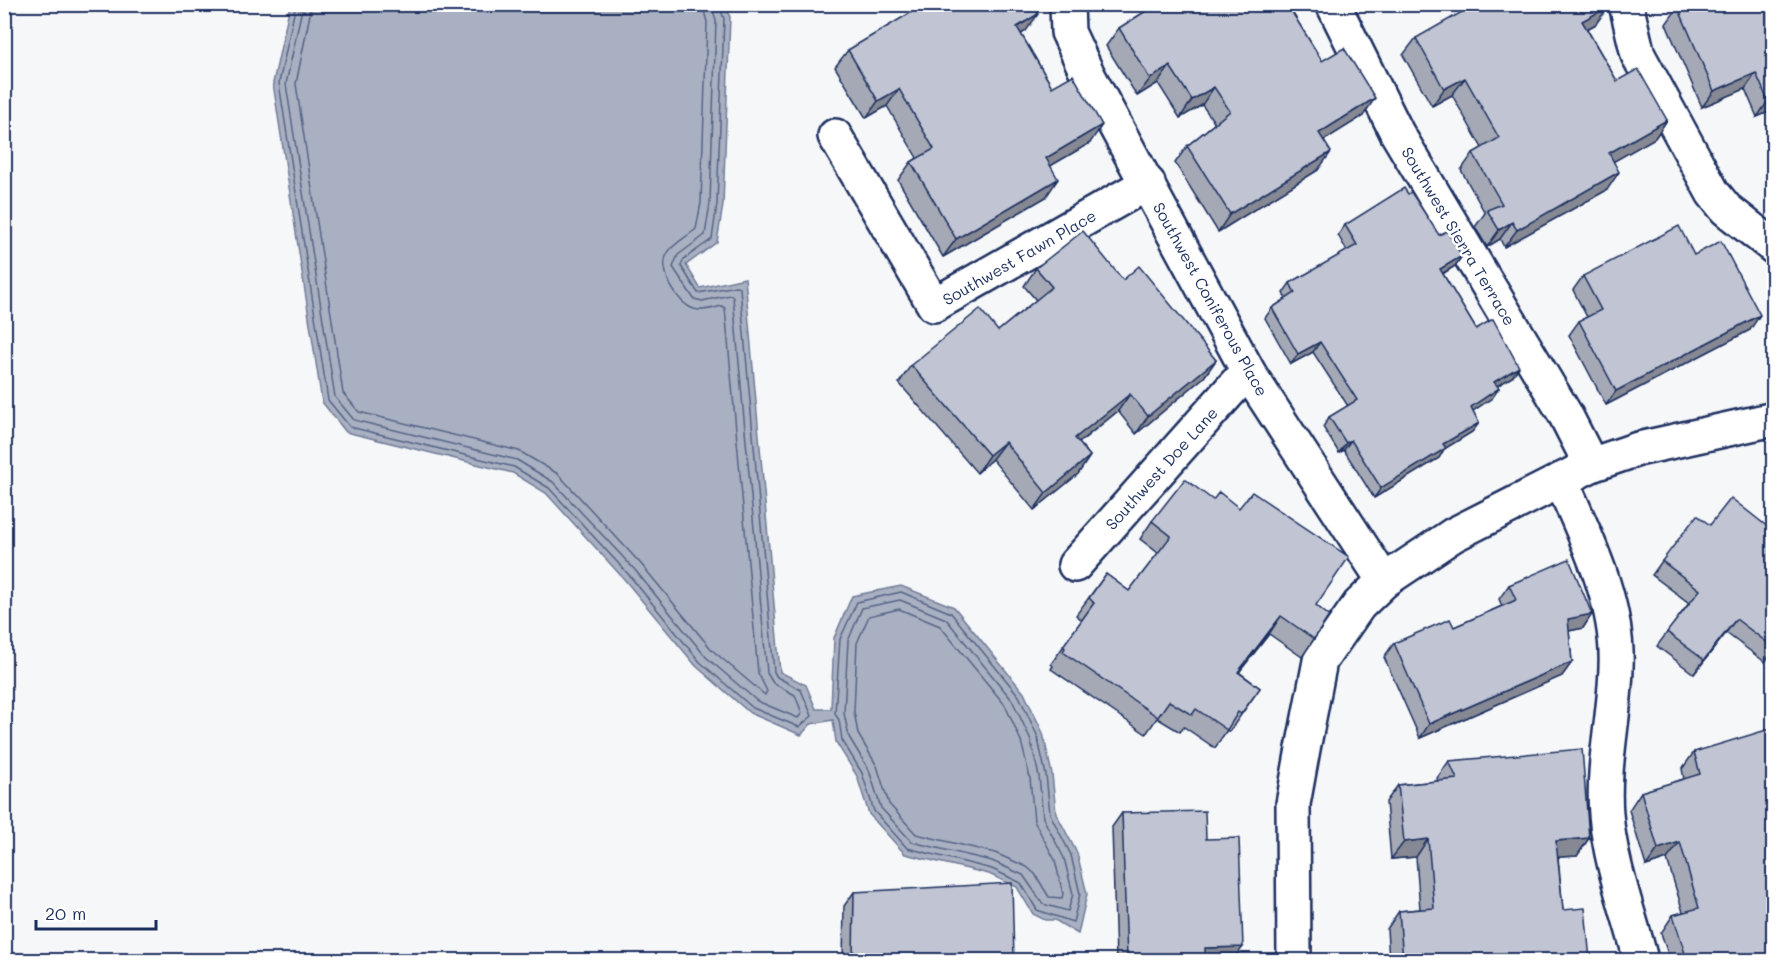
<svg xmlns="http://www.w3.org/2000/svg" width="1778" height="965" viewBox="0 0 1778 965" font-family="Mali,sans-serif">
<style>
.water{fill:#a9b0c1;stroke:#707c99;stroke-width:1.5}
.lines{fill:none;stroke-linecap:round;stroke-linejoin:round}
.shore{stroke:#546386;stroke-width:1.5}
.minor-casing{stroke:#1b2f5e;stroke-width:38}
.minor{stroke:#fff;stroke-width:33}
.wall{fill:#a5a9b5;stroke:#1b2f5e;stroke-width:1.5}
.shaded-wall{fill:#868994;stroke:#1b2f5e;stroke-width:1.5}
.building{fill:#c0c4d3;stroke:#1b2f5e;stroke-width:1.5}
.labels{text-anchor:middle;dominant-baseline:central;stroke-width:5;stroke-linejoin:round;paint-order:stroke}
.street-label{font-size:16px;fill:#1b2f5e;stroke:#fff}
</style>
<rect width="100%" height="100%" fill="#f6f7f9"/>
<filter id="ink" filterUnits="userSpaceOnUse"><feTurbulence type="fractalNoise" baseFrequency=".0167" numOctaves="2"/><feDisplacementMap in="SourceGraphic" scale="12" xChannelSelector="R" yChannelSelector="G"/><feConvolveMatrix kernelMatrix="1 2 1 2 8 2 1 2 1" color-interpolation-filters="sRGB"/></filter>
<g filter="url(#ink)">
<!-- water -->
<polygon class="water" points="290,5 724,5 730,17 723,205 717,242 686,265 700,288 745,278 780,672 806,685 816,709 831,709 834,638 852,596 901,586 954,607 1024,693 1043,733 1052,774 1056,813 1077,853 1087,894 1078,934 1055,920 1045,920 1033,914 1017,887 989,874 905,854 869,814 857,776 836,742 833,720 811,724 801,735 750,713 696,666 624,579 546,493 513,473 346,432 322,402 273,83"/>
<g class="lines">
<!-- shore -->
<g class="shore">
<polyline points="296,4 279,83 328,400 350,427 514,467 549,488 629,575 700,662 753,708 799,727 812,716 801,690 777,677 774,672 740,288 736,286 698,293 681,266 684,259 712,239 717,204 724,19 719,4"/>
<polyline points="303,4 286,84 335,397 354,420 517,460 553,482 635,570 706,657 757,701 798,718 802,713 795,695 773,683 767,673 733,297 730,295 702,301 694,299 673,267 678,255 705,235 710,203 716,21 711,4"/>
<path d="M312 4 296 84 343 393 359 412 519 451 558 474 641 564 712 650 765 695 767 691 758 673 725 308 722 306C713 308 703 312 694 309 677 304 658 270 667 254 673 243 687 237 696 229L701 203 707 22 702 4"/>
<polygon points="901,592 951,613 1019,696 1037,735 1046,775 1050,814 1071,855 1080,894 1073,922 1037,910 1021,883 992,869 907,848 874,811 862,773 842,740 839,720 835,714 840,639 857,602"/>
<polygon points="900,600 946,619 1012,700 1030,738 1039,776 1043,818 1064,858 1073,894 1068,911 1043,904 1023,875 992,861 912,842 881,808 869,770 849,737 844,713 848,641 862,608"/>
<polygon points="899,609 940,626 1005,705 1021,741 1030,778 1034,821 1055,860 1063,894 1062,898 1049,897 1035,874 1027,867 995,853 916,834 889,804 877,766 858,734 854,711 857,643 869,616"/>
</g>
<defs>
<g id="minor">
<polyline points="1067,4 1068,32 1088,75 1250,375 1384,581"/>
<polyline points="1333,4 1397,133 1565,414 1591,465"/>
<polyline points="1626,4 1638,55 1713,193 1726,209 1774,247"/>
<polyline points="835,136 934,305 1148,183"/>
<path d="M1561 480C1586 538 1619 602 1616 667 1615 716 1602 765 1606 814 1610 863 1629 913 1641 960"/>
<polyline points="1075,565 1236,384 1250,375"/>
<polyline points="1294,960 1293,804 1303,749 1320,661 1359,605 1384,581 1453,535 1591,465 1638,449 1774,419"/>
</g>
</defs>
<!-- minor casing -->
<use href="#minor" class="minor-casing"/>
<!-- minor -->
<use href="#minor" class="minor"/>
</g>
<!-- wall -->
<g class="wall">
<polygon points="923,4 1033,4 1026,31 1021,34 1052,87 1090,143 1050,166 1046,197 943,257 898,180 911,162 917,158 887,106 866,118 835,67 848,50 924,5"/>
<polygon points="1157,4 1297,4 1290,9 1322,61 1363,116 1323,140 1318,170 1218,232 1175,163 1187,146 1215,123 1202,105 1180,118 1158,83 1137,96 1106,46 1119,28"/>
<polygon points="1773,4 1773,110 1757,117 1745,89 1702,107 1666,24 1678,7"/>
<polygon points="1596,24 1587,29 1617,81 1667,120 1655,138 1613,161 1607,190 1504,247 1500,239 1487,247 1475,227 1485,213 1461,170 1473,153 1482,148 1452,95 1432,106 1403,55 1416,38"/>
<polygon points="1345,225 1439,235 1462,256 1455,266 1443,274 1476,329 1512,377 1497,386 1499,388 1492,398 1473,411 1479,423 1472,432 1444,449 1439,458 1374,498 1344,450 1339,453 1323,427 1329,417 1348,406 1313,352 1291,364 1265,318 1272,308 1286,299 1283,293 1290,283 1347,251 1338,235"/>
<polygon points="1694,255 1750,330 1606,405 1569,335 1579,321 1587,317 1573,290 1583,276"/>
<polygon points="1036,268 1123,280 1216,360 1204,377 1136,434 1118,411 1079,443 1090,456 1078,474 1034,510 992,459 977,473 899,383 911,365 998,331 1036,300 1024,286"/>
<polygon points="1152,521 1316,605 1314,639 1302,657 1269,634 1239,672 1260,688 1229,732 1227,730 1215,748 1184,727 1180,732 1157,718 1146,734 1051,669 1053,666 1051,664 1082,620 1076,615 1106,574 1129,591 1158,553 1140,539"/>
<polygon points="1710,525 1773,531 1773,651 1765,662 1726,633 1694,674 1657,646 1689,603 1652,575 1662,561"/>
<polygon points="1509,585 1592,614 1583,628 1569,631 1572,662 1562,676 1420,738 1384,657 1394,643 1454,627 1502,606 1499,599"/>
<polygon points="1694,752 1773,960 1670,960 1661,933 1673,915 1683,912 1667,859 1646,866 1629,810 1641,792 1684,779 1682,769"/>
<polygon points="1449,761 1589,838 1577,856 1558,857 1563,910 1590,960 1389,960 1387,929 1399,911 1420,909 1416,857 1391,859 1386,802 1398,785 1438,781 1437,778"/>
<polygon points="1122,813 1206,839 1233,960 1116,960 1112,827"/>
<polygon points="854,892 1014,960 843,960 844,906"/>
</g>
<!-- shaded-wall -->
<g class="shaded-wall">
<polygon points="1283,4 1297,4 1273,20"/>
<polygon points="1608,7 1596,24 1570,38 1582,21"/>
<polygon points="1038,14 1026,31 1004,44 1017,27"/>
<polygon points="1170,66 1158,83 1137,96 1150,79"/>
<polygon points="1756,73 1745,89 1702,107 1714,91"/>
<polygon points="1465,78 1452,95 1432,106 1444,89"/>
<polygon points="1214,87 1202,105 1180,118 1192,100"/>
<polygon points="899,89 887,106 866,118 878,101"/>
<polygon points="1375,98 1363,116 1307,151 1319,133"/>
<polygon points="1773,98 1773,110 1757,117 1768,101"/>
<polygon points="1667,120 1655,138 1597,171 1609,153"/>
<polygon points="1102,125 1090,143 1033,176 1046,158"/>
<polygon points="1331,152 1318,170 1218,232 1230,214"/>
<polygon points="1619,172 1607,190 1504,247 1517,230"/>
<polygon points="1058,179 1046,197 943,257 956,239"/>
<polygon points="1512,222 1500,239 1487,247 1499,230"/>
<polygon points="1462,256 1455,266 1433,279 1440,269"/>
<polygon points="1760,315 1750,330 1606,405 1616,391"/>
<polygon points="1320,342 1313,352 1291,364 1298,354"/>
<polygon points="1216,360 1204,377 1136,434 1148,416"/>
<polygon points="1519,367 1512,377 1487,392 1494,382"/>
<polygon points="1499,388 1492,398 1464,417 1471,407"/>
<polygon points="1130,394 1118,411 1063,455 1075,438"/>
<polygon points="1479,423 1472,432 1444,449 1439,458 1374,498 1381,488 1443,444"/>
<polygon points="1351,440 1344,450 1339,453 1346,443"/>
<polygon points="1005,442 992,459 977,473 989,455"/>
<polygon points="1090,456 1078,474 1034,510 1046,493"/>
<polygon points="1592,614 1583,628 1559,633 1568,619"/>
<polygon points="1281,616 1269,634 1226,689 1238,672"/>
<polygon points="1736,619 1726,633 1694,674 1704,660"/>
<polygon points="1572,662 1562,676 1420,738 1429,724"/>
<polygon points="1589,838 1577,856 1544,858 1556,841"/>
<polygon points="1428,839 1416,857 1391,859 1404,842"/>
<polygon points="1680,842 1667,859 1646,866 1658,849"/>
<polygon points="1243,947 1233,960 1197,960 1205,948"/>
</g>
<!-- building -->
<g class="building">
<polygon points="925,4 1033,4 1038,14 1017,27 1052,87 1073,75 1102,125 1046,158 1058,179 956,239 911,162 934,149 899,89 878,101 848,50"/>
<polygon points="1157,4 1287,4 1322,61 1344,48 1375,98 1319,133 1331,152 1230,214 1187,146 1230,111 1214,87 1192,100 1170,66 1150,79 1119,28"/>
<polygon points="1476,4 1607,4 1608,7 1582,21 1617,81 1638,69 1667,120 1609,153 1619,172 1517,230 1512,222 1499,230 1487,210 1502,204 1473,153 1499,138 1465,78 1444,89 1416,38"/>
<polygon points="1684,4 1773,4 1773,98 1768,101 1756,73 1714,91 1678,7"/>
<polygon points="1404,188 1408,194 1411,192 1439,235 1447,231 1462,256 1440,269 1476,329 1493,319 1519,367 1494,382 1499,388 1471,407 1479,423 1443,444 1446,448 1381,488 1351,440 1346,443 1329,417 1357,400 1320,342 1298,354 1272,308 1295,293 1290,283 1357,245 1345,225"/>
<polygon points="1679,226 1694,255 1721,241 1760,315 1616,391 1579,321 1601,310 1583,276"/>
<polygon points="1083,231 1123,280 1139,266 1216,360 1148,416 1130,394 1075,438 1090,456 1046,493 1005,442 989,455 911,365 980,309 998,331 1052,287 1036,268"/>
<polygon points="1185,479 1213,500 1219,492 1239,508 1252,492 1349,557 1316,605 1329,616 1314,639 1281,616 1238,672 1260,688 1241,714 1238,712 1227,730 1196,709 1192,715 1169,701 1158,717 1063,652 1065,648 1063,646 1094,603 1089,598 1106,574 1129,591 1171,536 1152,521"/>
<polygon points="1731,498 1773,531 1773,647 1736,619 1704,660 1667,632 1700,590 1662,561 1697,515 1710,525"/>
<polygon points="1569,559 1592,614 1568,619 1572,662 1429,724 1394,643 1450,619 1454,627 1516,600 1509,585"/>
<polygon points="1773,728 1773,960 1687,960 1673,915 1699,908 1680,842 1658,849 1641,792 1700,774 1694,752"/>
<polygon points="1582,749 1589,838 1556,841 1563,910 1585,908 1590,960 1403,960 1399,911 1434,908 1428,839 1404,842 1398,785 1457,779 1449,761"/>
<polygon points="1205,811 1206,839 1239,838 1243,947 1205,948 1205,960 1127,960 1122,813"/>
<polygon points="1012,883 1014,960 853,960 854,892"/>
</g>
</g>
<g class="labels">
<!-- street labels -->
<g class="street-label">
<text transform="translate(1459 236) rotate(59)">Southwest Sierra Terrace</text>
<text transform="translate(1019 257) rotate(-30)">Southwest Fawn Place</text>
<text transform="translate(1211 299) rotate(61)">Southwest Coniferous Place</text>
<text transform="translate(1161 468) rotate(-48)">Southwest Doe Lane</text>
</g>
</g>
<!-- margin -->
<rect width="1778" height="965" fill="none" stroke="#fff" stroke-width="24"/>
<rect x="12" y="12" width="1754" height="941" fill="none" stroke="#1b2f5e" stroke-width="2" filter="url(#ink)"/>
<!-- scale -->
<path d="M36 920v9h120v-9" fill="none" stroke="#1b2f5e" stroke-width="3"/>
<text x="45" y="920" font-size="18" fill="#1b2f5e" stroke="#ffffff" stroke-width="4.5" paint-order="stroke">20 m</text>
</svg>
